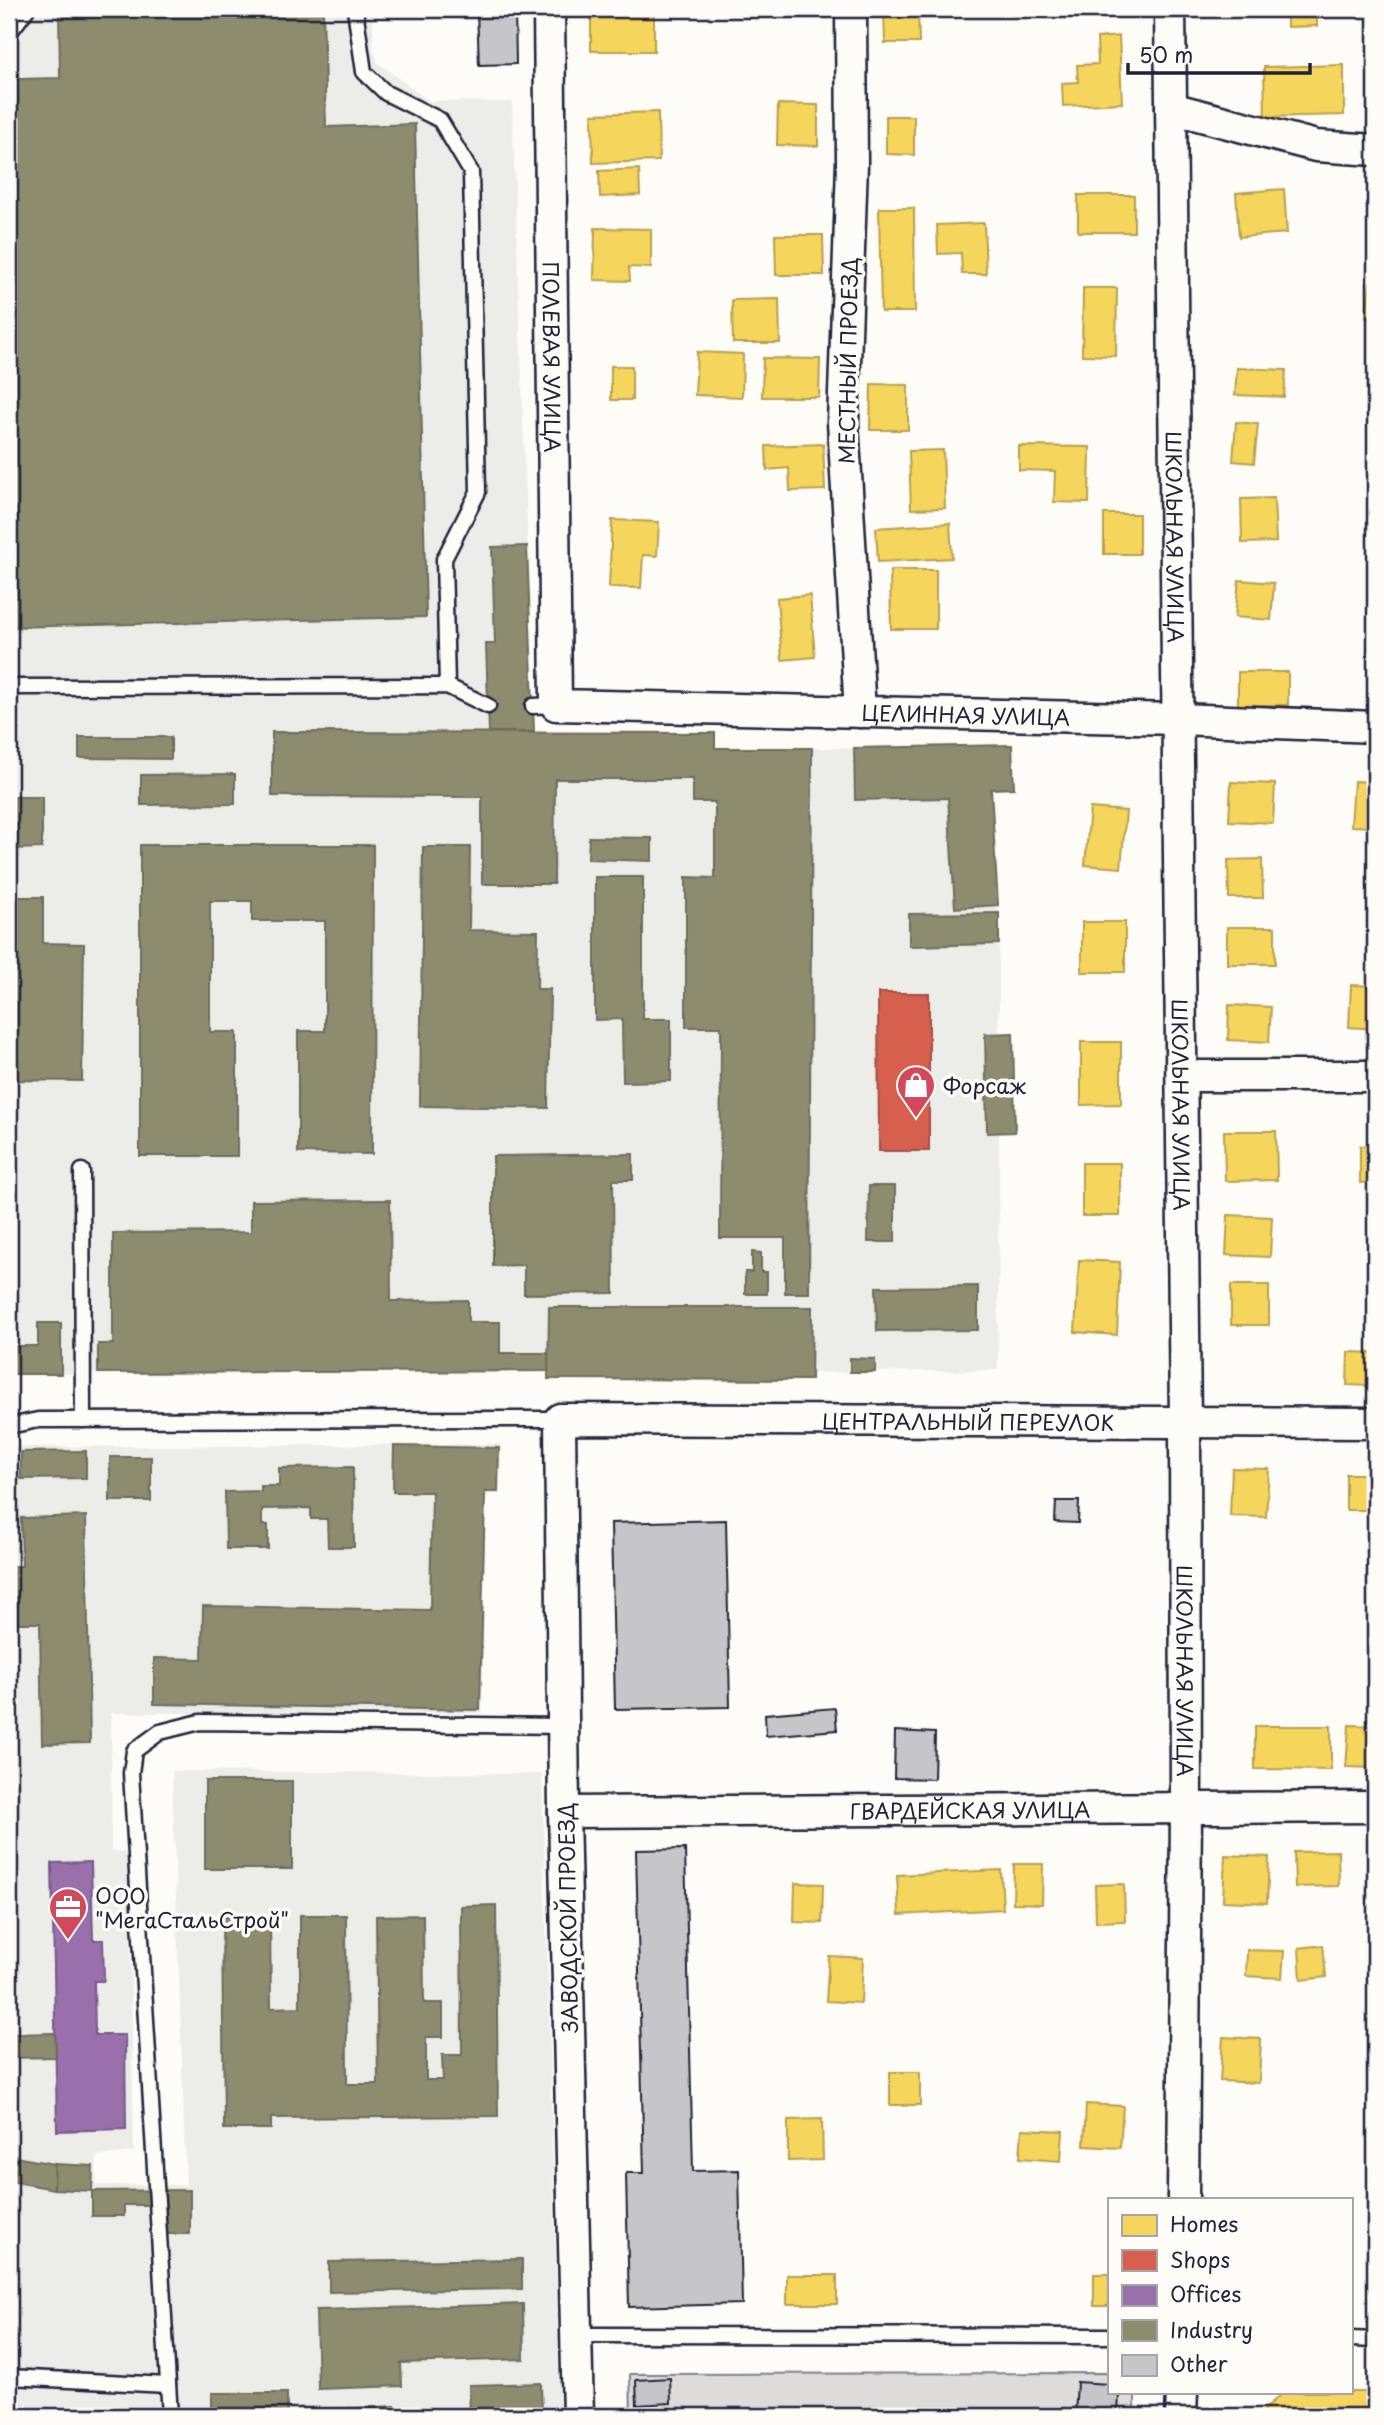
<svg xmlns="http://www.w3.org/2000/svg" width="1384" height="2425" viewBox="0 0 1384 2425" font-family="'Playpen Sans',sans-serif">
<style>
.built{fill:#ecece9}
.green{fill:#dddcdb;stroke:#807f8b;stroke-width:2}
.homes{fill:#f6d55c;stroke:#b69f52;stroke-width:2}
.shops{fill:#d6604d;stroke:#a04d48;stroke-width:2}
.offices{fill:#9970ab;stroke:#755989;stroke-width:2}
.industry{fill:#8c8c6e;stroke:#6c6c5f;stroke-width:2}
.building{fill:#c6c6c8;stroke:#22223b;stroke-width:2}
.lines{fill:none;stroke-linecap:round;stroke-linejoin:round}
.lane-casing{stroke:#22223b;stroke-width:19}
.street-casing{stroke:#22223b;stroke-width:35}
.lane{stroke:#fdfcf7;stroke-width:14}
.street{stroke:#fdfcf7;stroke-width:30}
.labels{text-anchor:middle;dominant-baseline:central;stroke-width:7;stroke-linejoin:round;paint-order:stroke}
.street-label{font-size:21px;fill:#22223b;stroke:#fdfcf7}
.poi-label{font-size:21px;fill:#22223b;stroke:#fdfcf7;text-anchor:start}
</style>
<rect width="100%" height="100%" fill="#fdfcf7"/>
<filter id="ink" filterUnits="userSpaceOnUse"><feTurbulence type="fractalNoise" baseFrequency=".0143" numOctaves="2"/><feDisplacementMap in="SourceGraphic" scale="14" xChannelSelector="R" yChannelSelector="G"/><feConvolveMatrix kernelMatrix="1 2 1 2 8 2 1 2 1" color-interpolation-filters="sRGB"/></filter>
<g filter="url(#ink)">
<!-- built -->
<g class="built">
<polygon points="9,9 373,9 373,49 378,63 429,101 512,102 534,732 715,733 716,748 854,748 991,789 999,913 999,1033 1015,1132 999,1133 998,1370 812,1373 811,1380 548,1379 548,1371 9,1374"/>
<polygon points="500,1444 499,1494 486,1495 482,1713 111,1713 111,1850 129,1854 134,2152 97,2156 96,2185 186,2185 172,1771 542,1774 560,2416 9,2416 9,1447"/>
</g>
<!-- green -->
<polygon class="green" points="1109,2373 1109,2392 1135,2392 1135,2416 631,2416 630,2374"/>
<!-- homes -->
<g class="homes">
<polygon points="784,9 820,9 820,17 785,18"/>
<polygon points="884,9 918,9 919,43 885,43"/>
<polygon points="1102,9 1132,9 1132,15 1103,15"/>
<polygon points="1287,9 1317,9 1317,26 1287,27"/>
<rect x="591" y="10" width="63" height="41"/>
<polygon points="1119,36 1122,103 1063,106 1062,83 1078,82 1077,65 1098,64 1097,38"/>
<polygon points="1344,65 1344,115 1265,117 1264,67"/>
<polygon points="778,104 818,105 818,146 777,145"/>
<polygon points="658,112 659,161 593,163 592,114"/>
<polygon points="886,116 914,116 914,155 886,154"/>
<polygon points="639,169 640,195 600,197 599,171"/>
<polygon points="1284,189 1287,233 1239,237 1236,193"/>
<rect x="1078" y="195" width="56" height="37"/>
<polygon points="879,208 914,208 915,312 881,312"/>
<polygon points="984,223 986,274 962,274 961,253 938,254 937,225"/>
<polygon points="595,228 651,229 651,268 629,267 630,281 594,280"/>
<polygon points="775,235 823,235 824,275 776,275"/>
<polygon points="1370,283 1375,284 1375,319 1366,318"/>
<polygon points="1083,288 1117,288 1116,356 1082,355"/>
<polygon points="779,299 780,343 733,343 732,300"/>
<polygon points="697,352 743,354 742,397 695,395"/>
<polygon points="763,358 820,359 819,397 762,397"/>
<rect x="611" y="366" width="21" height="34"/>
<polygon points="1237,368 1286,370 1284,397 1235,395"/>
<polygon points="871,384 908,385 908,430 870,430"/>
<polygon points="1236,422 1258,424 1254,463 1233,461"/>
<polygon points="823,444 825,490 790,491 789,468 767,470 766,446"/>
<polygon points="1019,446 1090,447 1089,503 1054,502 1055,471 1019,470"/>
<polygon points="943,450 945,508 911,509 909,451"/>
<polygon points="1274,498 1276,542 1242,543 1241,499"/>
<rect x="1104" y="514" width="35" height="40"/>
<polygon points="612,520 659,522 657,556 643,555 641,588 609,587"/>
<polygon points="950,523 952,558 878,562 876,528"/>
<polygon points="890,570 936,570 936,629 891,629"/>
<polygon points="1239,580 1274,583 1271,620 1235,617"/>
<polygon points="810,595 815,657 782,660 777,598"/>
<rect x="1238" y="672" width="50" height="33"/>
<polygon points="1354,781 1375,782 1375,827 1351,826"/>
<polygon points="1231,782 1275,784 1273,823 1229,821"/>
<polygon points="1090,808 1126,811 1121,868 1085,865"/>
<polygon points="1262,859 1263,898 1229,898 1228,860"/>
<rect x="1082" y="922" width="43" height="50"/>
<rect x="1227" y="927" width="48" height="37"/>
<polygon points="1351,985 1375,986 1375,1029 1349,1027"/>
<polygon points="1229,1005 1271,1007 1269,1042 1228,1040"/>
<polygon points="1081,1042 1121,1042 1121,1104 1081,1105"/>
<polygon points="1224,1131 1276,1131 1277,1180 1225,1181"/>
<polygon points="1375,1145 1375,1182 1360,1183 1360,1146"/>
<rect x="1082" y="1163" width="38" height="53"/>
<polygon points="1228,1215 1272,1217 1270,1257 1226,1255"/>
<polygon points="1079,1260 1120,1262 1117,1335 1075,1332"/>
<rect x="1231" y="1285" width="38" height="40"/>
<polygon points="1348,1352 1375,1353 1375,1386 1347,1385"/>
<polygon points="1232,1468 1269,1469 1266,1517 1230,1516"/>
<rect x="1346" y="1474" width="29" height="36"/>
<polygon points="1349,1725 1375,1726 1375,1768 1346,1767"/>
<polygon points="1255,1726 1331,1726 1331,1770 1255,1769"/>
<polygon points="1338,1851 1339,1886 1295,1887 1294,1852"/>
<polygon points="1225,1855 1269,1857 1267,1903 1223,1901"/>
<polygon points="1014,1864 1043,1864 1042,1904 1013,1903"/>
<polygon points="1001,1870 1003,1909 899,1915 897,1875"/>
<polygon points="795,1883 823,1884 822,1923 794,1922"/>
<polygon points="1124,1884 1125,1921 1096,1922 1095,1885"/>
<polygon points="1323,1945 1326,1977 1301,1980 1299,1948"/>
<polygon points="1247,1950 1284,1951 1282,1978 1246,1976"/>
<polygon points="829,1956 863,1958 861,2003 826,2001"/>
<polygon points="1223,2037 1261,2039 1259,2083 1220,2081"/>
<rect x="890" y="2072" width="30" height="33"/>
<polygon points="1086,2104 1123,2106 1120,2148 1084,2146"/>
<polygon points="822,2119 823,2160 788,2161 788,2120"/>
<polygon points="1022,2129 1063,2131 1061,2161 1020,2158"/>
<rect x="1094" y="2274" width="15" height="32"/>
<rect x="787" y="2275" width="50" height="29"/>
<polygon points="1283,2392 1375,2392 1375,2416 1258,2416"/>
</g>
<!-- shops -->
<polygon class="shops" points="878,993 929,993 929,1151 879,1151"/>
<!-- offices -->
<polygon class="offices" points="91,1862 93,1940 103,1940 104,1981 94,1981 95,2035 125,2035 126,2129 57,2131 52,1863"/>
<!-- industry -->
<g class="industry">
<polygon points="59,9 323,9 326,127 415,124 426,617 9,627 9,135 19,135 17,79 60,78"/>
<polygon points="527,546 534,732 489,732 486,644 495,644 492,547"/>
<polygon points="272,732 715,733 715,748 812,748 809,1293 785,1293 785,1238 720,1238 721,1027 686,1027 686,877 715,878 715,802 693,802 693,779 555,779 554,884 482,884 482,797 272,796"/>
<polygon points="79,737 171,737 171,759 79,758"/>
<polygon points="1012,745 1014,788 991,789 998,905 955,908 948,798 855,800 854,748"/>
<polygon points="235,774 235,804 141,805 141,775"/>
<polygon points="14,797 42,797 42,848 14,849"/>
<polygon points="589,837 652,838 652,861 588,859"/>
<polygon points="140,845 373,845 372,1154 298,1153 298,1031 325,1031 325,921 252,921 252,901 210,901 210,1032 237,1032 237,1156 140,1156"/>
<polygon points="423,847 470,847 469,930 538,931 537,989 550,989 548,1108 420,1106"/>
<polygon points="595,877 643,877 643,1019 671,1019 671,1081 623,1082 622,1019 595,1020"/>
<polygon points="17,897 43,897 43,943 84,944 82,1081 9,1080 9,940 17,940"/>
<polygon points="999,913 999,944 909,946 909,914"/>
<polygon points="1013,1033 1015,1132 987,1133 985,1034"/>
<polygon points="633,1154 633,1180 613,1180 614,1293 524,1294 524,1265 493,1266 493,1156"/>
<polygon points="869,1186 895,1186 895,1242 868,1242"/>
<polygon points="390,1200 391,1301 468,1300 468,1322 500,1322 500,1353 548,1353 549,1371 98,1373 98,1344 113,1344 113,1233 251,1232 251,1201"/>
<polygon points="752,1252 761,1253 761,1272 767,1272 767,1294 745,1294 745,1272 752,1272"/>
<polygon points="978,1286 978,1330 877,1331 876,1287"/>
<polygon points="549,1307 812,1307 811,1380 548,1379"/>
<polygon points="38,1323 61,1323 61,1374 9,1374 9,1346 38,1346"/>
<polygon points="850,1358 875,1359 875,1372 850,1372"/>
<polygon points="394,1446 499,1448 498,1492 485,1492 480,1710 154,1704 154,1658 202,1659 203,1606 430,1610 432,1492 393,1492"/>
<polygon points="86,1451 86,1478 21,1479 21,1452"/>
<rect x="110" y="1457" width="41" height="44"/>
<polygon points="353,1467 354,1547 328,1547 327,1519 311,1519 311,1508 262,1509 262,1525 268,1525 268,1549 226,1549 225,1492 261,1491 261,1486 279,1486 279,1468"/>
<polygon points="86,1516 90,1743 42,1744 40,1623 9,1623 9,1566 22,1566 21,1518"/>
<rect x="205" y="1781" width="87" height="88"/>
<polygon points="496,1905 498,2116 271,2118 271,2129 224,2129 222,1917 270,1917 271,2008 300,2007 300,1915 346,1915 347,2084 378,2084 376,1916 423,1915 424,2003 443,2003 443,2037 426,2037 426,2080 443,2080 442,2055 462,2055 461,1906"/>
<polygon points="55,2033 56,2057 9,2058 9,2034"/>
<polygon points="9,2156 55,2164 54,2189 9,2181"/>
<polygon points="55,2164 93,2166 92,2191 54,2189"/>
<polygon points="190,2190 190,2234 152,2234 152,2205 124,2205 124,2216 92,2216 92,2191"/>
<polygon points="522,2259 522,2289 329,2292 329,2262"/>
<polygon points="523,2304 524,2359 401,2363 402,2386 318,2389 316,2310"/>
<polygon points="541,2383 542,2416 470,2416 469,2385"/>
<rect x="212" y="2393" width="75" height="23"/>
<polygon points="395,2406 395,2416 338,2416 338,2409"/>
</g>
<!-- building -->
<g class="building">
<polygon points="477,9 515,9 516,64 479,65"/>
<polygon points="1056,1501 1079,1501 1078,1523 1055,1522"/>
<polygon points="726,1520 730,1707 615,1709 611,1523"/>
<polygon points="835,1708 837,1730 766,1736 765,1714"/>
<polygon points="895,1731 935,1733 934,1779 894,1778"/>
<polygon points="685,1849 693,2171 739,2170 742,2304 629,2307 626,2173 644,2173 636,1850"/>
<polygon points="670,2378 671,2403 637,2405 636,2380"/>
<polygon points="1077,2382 1109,2384 1109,2392 1119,2392 1118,2416 1075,2415"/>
</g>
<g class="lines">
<defs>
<g id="lane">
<polyline points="355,9 364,72 386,93 440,120 471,172 478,492 444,559 447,686"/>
<polyline points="9,33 27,9"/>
<polyline points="9,687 447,686 488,706"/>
<polyline points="533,706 556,705"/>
<polyline points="82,1171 83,1420"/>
<polyline points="9,1426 38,1420 560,1419"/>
<polyline points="576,2335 1109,2336"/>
<polyline points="1351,2339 1375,2340"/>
<polyline points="9,2377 168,2385"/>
<polyline points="170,2416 131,1773 134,1751 160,1732 200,1722 563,1726"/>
</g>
<g id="street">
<path id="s1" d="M549 9 556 705 1179 719 1375 727"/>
<polyline points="851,9 852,164 843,422 860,712"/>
<path id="s2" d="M1170 9 1185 1422 1186 1808 1183 2199"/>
<polyline points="1171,108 1316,146 1375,150"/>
<polyline points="1182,1076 1375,1076"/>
<path id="s3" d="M564 1812 1375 1807"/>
<path id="s4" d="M578 2416 564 1812 560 1419 1375 1423"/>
<polyline points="1181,2416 1182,2392"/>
</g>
</defs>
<!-- lane casing -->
<use href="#lane" class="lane-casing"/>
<!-- street casing -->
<use href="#street" class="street-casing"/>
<!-- lane -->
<use href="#lane" class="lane"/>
<!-- street -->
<use href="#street" class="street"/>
</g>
</g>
<!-- icons -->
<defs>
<symbol id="shop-pin" viewBox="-11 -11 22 30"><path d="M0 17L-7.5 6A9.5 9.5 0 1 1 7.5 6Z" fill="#d1495b" stroke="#fdfcf7"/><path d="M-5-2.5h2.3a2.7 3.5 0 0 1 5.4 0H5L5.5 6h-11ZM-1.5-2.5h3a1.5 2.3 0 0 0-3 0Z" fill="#fff"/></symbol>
<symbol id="office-pin" viewBox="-11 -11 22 30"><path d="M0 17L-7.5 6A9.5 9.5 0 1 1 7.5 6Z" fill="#d1495b" stroke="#fdfcf7"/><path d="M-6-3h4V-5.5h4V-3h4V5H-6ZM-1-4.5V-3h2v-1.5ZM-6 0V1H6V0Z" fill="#fff"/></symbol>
</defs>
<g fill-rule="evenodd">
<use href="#shop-pin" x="894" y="1063" width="44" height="60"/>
<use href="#office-pin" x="46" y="1885" width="44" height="60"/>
</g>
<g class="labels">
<!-- street labels -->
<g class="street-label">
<text stroke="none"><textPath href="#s1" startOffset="348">ПОЛЕВАЯ УЛИЦА</textPath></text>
<text transform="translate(847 361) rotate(-89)">МЕСТНЫЙ ПРОЕЗД</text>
<text stroke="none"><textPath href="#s2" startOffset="528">ШКОЛЬНАЯ УЛИЦА</textPath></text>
<text stroke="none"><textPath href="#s1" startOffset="1106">ЦЕЛИННАЯ УЛИЦА</textPath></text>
<text stroke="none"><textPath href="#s2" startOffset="1096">ШКОЛЬНАЯ УЛИЦА</textPath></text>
<text stroke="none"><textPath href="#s4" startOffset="1405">ЦЕНТРАЛЬНЫЙ ПЕРЕУЛОК</textPath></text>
<text stroke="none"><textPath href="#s2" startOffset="1662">ШКОЛЬНАЯ УЛИЦА</textPath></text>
<text stroke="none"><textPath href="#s3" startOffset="406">ГВАРДЕЙСКАЯ УЛИЦА</textPath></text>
<text transform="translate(567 1918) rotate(-91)">ЗАВОДСКОЙ ПРОЕЗД</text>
</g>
<!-- poi labels -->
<g class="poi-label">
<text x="943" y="1085">Форсаж</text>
<text x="95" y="1895">ООО<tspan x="95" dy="24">"МегаСтальСтрой"</tspan></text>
</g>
</g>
<!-- margin -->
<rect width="1384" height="2425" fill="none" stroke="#fdfcf7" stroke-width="35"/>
<rect x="18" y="18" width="1349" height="2390" fill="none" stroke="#22223b" stroke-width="2.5" filter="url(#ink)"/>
<!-- legend -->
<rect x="1108" y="2198" width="245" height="196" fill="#fdfcf7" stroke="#a5a5ac" stroke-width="2"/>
<rect x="1122" y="2215" width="35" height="21" fill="#f6d55c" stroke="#a5a5ac" stroke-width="2"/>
<text x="1170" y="2232" font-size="21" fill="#22223b">Homes</text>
<rect x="1122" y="2250" width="35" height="21" fill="#d6604d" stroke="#a5a5ac" stroke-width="2"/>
<text x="1170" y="2268" font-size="21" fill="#22223b">Shops</text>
<rect x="1122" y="2285" width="35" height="21" fill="#9970ab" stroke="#a5a5ac" stroke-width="2"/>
<text x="1170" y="2302" font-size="21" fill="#22223b">Offices</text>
<rect x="1122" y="2320" width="35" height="21" fill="#8c8c6e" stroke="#a5a5ac" stroke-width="2"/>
<text x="1170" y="2338" font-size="21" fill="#22223b">Industry</text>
<rect x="1122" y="2355" width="35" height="21" fill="#c6c6c8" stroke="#a5a5ac" stroke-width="2"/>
<text x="1170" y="2372" font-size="21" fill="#22223b">Other</text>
<!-- scale -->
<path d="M1128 63v10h182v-10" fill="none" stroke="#22223b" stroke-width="3.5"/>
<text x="1139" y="63" font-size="21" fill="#22223b" stroke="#fdfcf7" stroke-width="5" paint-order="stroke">50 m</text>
</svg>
